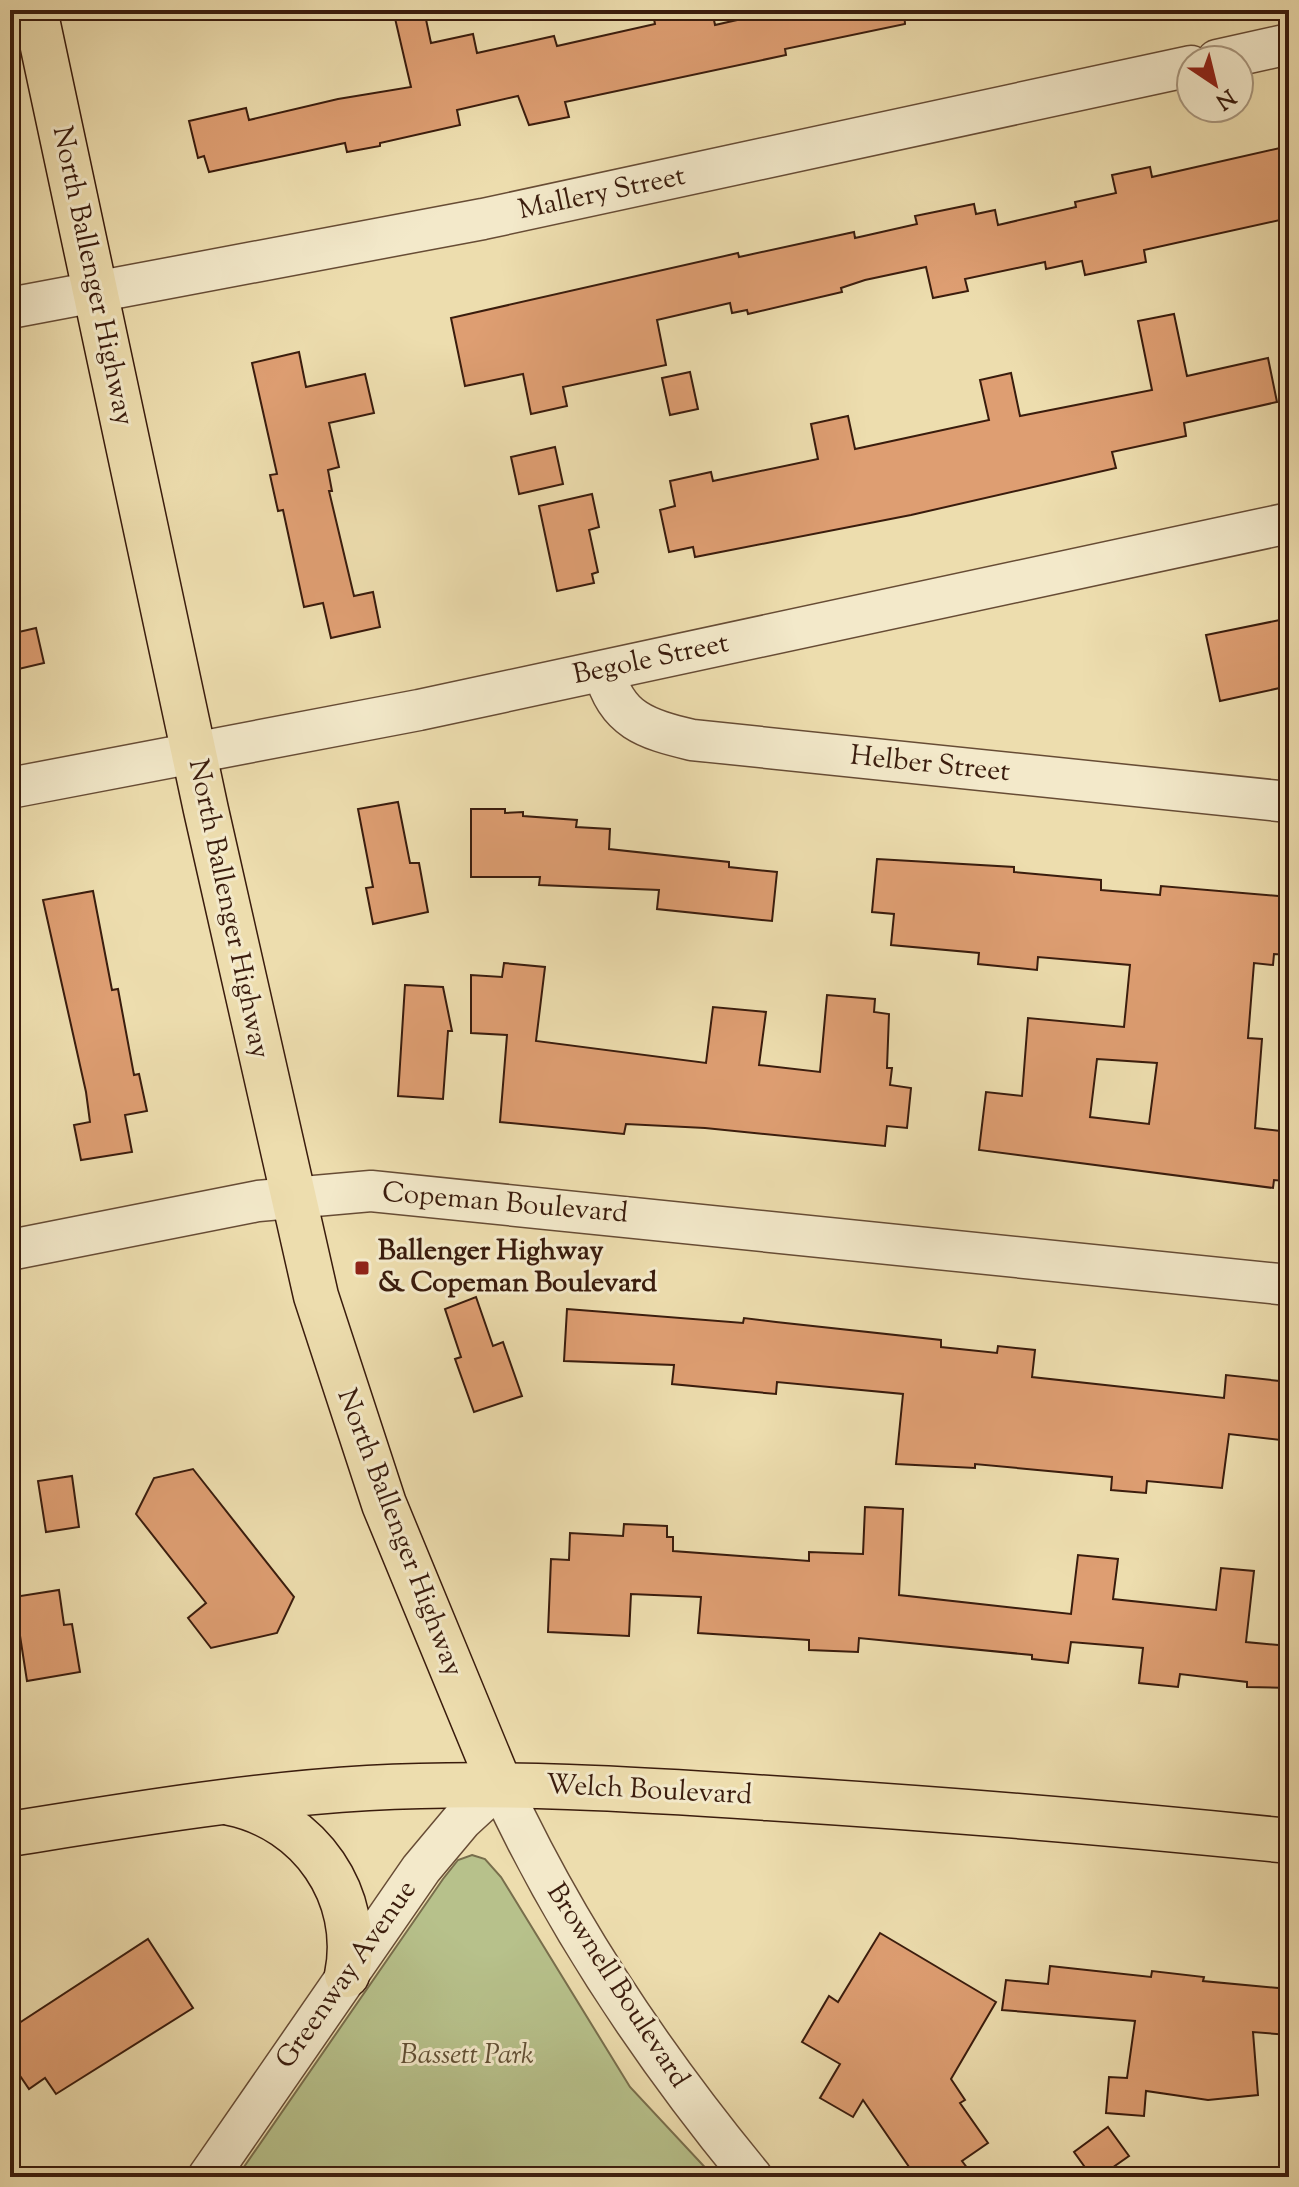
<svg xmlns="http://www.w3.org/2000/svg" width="1299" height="2187" viewBox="0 0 1299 2187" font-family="'Sorts Mill Goudy',serif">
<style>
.green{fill:#b7c18b;stroke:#786e4c;stroke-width:2}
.building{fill:#de9e72;stroke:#3a1c0d;stroke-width:2;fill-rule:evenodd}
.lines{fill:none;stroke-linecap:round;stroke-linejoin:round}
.minor-casing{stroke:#674c35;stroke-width:43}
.major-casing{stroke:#3a1c0d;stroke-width:47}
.minor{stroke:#f3e9ca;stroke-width:40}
.major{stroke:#edddae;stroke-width:44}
.poi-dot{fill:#8f2418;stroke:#f3e9ca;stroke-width:3}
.labels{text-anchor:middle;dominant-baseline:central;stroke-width:6;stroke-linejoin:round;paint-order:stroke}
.street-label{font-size:28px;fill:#3a1c0d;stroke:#f3e9ca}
.poi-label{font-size:28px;font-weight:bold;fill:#3a1c0d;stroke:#f3e9ca;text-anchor:start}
.park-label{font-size:28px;font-style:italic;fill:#604e33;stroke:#f3e9ca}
</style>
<rect width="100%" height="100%" fill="#edddae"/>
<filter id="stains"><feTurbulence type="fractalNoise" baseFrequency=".0025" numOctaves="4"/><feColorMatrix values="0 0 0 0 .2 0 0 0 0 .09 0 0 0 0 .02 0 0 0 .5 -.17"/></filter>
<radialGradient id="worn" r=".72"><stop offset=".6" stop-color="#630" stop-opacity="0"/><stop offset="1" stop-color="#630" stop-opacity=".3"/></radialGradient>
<!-- green -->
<polygon class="green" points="472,1855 485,1859 501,1877 630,2087 714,2177 237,2177 443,1879 458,1860"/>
<!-- building -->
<g class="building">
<polygon points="411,10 424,10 431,43 473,34 477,53 554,36 557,46 655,24 653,14 669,10 712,10 715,25 781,10 904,10 905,24 785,49 786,55 565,102 569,117 529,125 518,96 457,110 460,125 380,143 380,146 347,152 345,143 209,172 204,156 198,158 189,121 246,108 249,120 338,99 411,87 394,14"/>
<polygon points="1289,146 1289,218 1144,250 1146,262 1085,275 1082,261 1046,269 1045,262 965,279 968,291 933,298 926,267 865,280 841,288 842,292 748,314 747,310 732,313 730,303 657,320 666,365 563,387 567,406 531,414 523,374 465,386 451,318 738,253 739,257 854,232 855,238 917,224 915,216 974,204 976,214 995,210 998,225 1076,207 1075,202 1116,193 1112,175 1150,167 1152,177"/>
<polygon points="1174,314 1187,376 1268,358 1277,402 1184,423 1186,436 1112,452 1116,468 911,515 695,557 693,547 669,552 660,510 675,506 670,481 711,472 713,481 818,459 811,424 848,416 855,449 989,420 980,380 1011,373 1020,416 1152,390 1138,321"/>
<polygon points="299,352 306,387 365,374 374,413 329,423 339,467 328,470 332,491 329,491 354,596 373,592 380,627 331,638 323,603 304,607 283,510 278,511 270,475 277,474 252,363"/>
<polygon points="690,372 698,409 670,415 662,378"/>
<polygon points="555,447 563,484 519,494 511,457"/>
<polygon points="592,494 599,527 589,530 598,572 592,574 594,583 557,591 539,506"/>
<polygon points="1285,619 1286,625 1289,624 1289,686 1220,701 1206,635"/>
<polygon points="36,628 44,663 10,671 10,634"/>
<polygon points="398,802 410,863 419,863 428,912 373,924 366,888 373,887 358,809"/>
<polygon points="471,809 505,809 505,813 523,812 523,816 577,820 576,827 610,829 609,849 729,862 729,867 777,872 772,921 657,909 659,890 539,885 540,877 471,877"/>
<path d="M877 859 1014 867V872L1101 880V890L1160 895 1161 886 1289 897V955L1274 954 1273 965 1254 963 1248 1038 1262 1039 1255 1128 1289 1132 1284 1181 1274 1180 1273 1188 979 1150 986 1092 1022 1096 1028 1018 1124 1027 1130 965 1038 957 1037 970 978 964 979 953 891 945 894 914 872 912ZM1097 1059 1157 1063 1149 1124 1090 1117Z"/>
<polygon points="93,891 112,990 118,989 134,1075 139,1074 147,1111 125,1115 132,1152 81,1160 74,1125 90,1122 86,1092 43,900"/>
<polygon points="504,963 545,967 536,1041 706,1063 713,1007 766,1012 759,1065 820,1072 827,995 875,999 874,1012 889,1014 887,1068 892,1068 890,1085 911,1088 907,1128 887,1126 885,1146 705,1128 626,1124 624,1134 500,1122 507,1035 471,1033 471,975 502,977"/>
<polygon points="405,985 443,987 452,1031 448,1031 443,1099 398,1096"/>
<polygon points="476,1297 493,1346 503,1342 522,1396 474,1412 455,1359 461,1357 445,1309"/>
<polygon points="567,1309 743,1323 744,1318 776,1322 941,1340 941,1347 997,1353 998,1346 1035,1350 1032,1377 1224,1398 1226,1375 1289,1382 1289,1441 1229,1434 1222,1488 1147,1481 1146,1493 1111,1490 1112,1477 975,1464 975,1468 896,1464 903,1394 777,1382 776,1394 672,1384 674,1365 564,1361"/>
<polygon points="193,1469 294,1597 277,1633 211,1648 188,1618 206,1603 136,1514 154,1478"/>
<polygon points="72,1476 79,1527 46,1532 38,1481"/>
<polygon points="865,1507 903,1509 899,1595 1071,1614 1078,1555 1118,1559 1113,1599 1216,1610 1221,1568 1254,1571 1246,1642 1289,1646 1289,1688 1247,1687 1247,1682 1180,1674 1178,1687 1139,1683 1143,1648 1071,1642 1068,1663 1032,1659 1032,1655 859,1638 858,1652 809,1650 809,1640 698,1633 701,1597 631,1594 629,1636 548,1632 551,1559 569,1560 570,1533 623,1536 624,1524 667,1526 667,1537 673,1537 673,1551 809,1561 809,1552 863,1554"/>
<polygon points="59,1590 64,1625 72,1624 80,1672 27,1681 14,1597"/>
<polygon points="880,1933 996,2002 951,2079 965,2100 960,2103 988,2143 962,2161 974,2177 916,2177 863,2100 853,2117 820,2098 840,2064 802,2042 829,1996 838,2002"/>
<polygon points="148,1939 193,2008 56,2094 45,2078 29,2089 10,2061 10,2029"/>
<polygon points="1050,1966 1151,1977 1152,1971 1204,1977 1203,1981 1289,1989 1289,2035 1253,2032 1258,2095 1208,2100 1146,2091 1144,2116 1106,2113 1109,2077 1127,2078 1135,2021 1002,2010 1006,1980 1048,1984"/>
<polygon points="1108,2127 1129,2156 1099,2177 1092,2177 1074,2152"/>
</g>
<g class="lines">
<defs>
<g id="minor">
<polyline points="1217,60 1289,44"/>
<polyline points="10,308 483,219 1191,66"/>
<path d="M604 671C616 720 646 729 692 740L1289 802"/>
<polyline points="10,788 419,710 1289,523"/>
<polyline points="10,1250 258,1201 371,1191 1289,1285"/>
<path d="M208 2177 421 1869 462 1820 500 1785C565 1926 653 2057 752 2177"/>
</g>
<g id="major">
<polyline points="35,10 206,810 316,1296 384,1504 500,1785"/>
<path d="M230 1803C310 1819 363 1896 347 1975"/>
<path d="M10 1834C129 1815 248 1795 368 1788 502 1781 635 1789 768 1798 942 1809 1116 1823 1289 1841"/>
</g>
</defs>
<!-- minor casing -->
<use href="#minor" class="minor-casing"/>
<!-- major casing -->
<use href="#major" class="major-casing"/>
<!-- minor -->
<use href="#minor" class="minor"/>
<!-- major -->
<use href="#major" class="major"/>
</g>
<!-- markers -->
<rect class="poi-dot" x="354" y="1260" width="16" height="16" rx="4"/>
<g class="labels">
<!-- street labels -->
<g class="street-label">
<text transform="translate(602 194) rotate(-12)">Mallery Street</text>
<text transform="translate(92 276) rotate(78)">North Ballenger Highway</text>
<text transform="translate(651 660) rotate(-12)">Begole Street</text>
<text transform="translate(930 765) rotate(6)">Helber Street</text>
<text transform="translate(228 909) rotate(78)">North Ballenger Highway</text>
<text transform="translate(505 1204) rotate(5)">Copeman Boulevard</text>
<text transform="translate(399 1533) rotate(69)">North Ballenger Highway</text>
<text transform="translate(649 1791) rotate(3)">Welch Boulevard</text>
<text transform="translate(347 1975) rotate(-55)">Greenway Avenue</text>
<text transform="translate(617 1986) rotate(57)">Brownell Boulevard</text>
</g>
<!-- poi labels -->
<g class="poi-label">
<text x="378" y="1252">Ballenger Highway<tspan x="378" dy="32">&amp; Copeman Boulevard</tspan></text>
</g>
<!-- park labels -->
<g class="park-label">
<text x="467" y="2056">Bassett Park</text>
</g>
</g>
<!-- margin -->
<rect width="1299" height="2187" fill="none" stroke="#edddae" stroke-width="40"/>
<rect x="12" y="12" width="1275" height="2163" fill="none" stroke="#3a1c0d" stroke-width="4"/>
<rect x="20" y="20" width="1259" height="2147" fill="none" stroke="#3a1c0d" stroke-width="2"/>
<!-- north arrow -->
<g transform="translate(1215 84) rotate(145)"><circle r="38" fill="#f3e9ca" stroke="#a9977e" stroke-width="2"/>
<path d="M0-6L14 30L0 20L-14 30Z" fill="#8f2418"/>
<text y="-12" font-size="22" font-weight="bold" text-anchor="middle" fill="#3a1c0d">N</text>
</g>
<rect width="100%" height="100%" filter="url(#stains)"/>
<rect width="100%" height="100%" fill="url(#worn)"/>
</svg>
